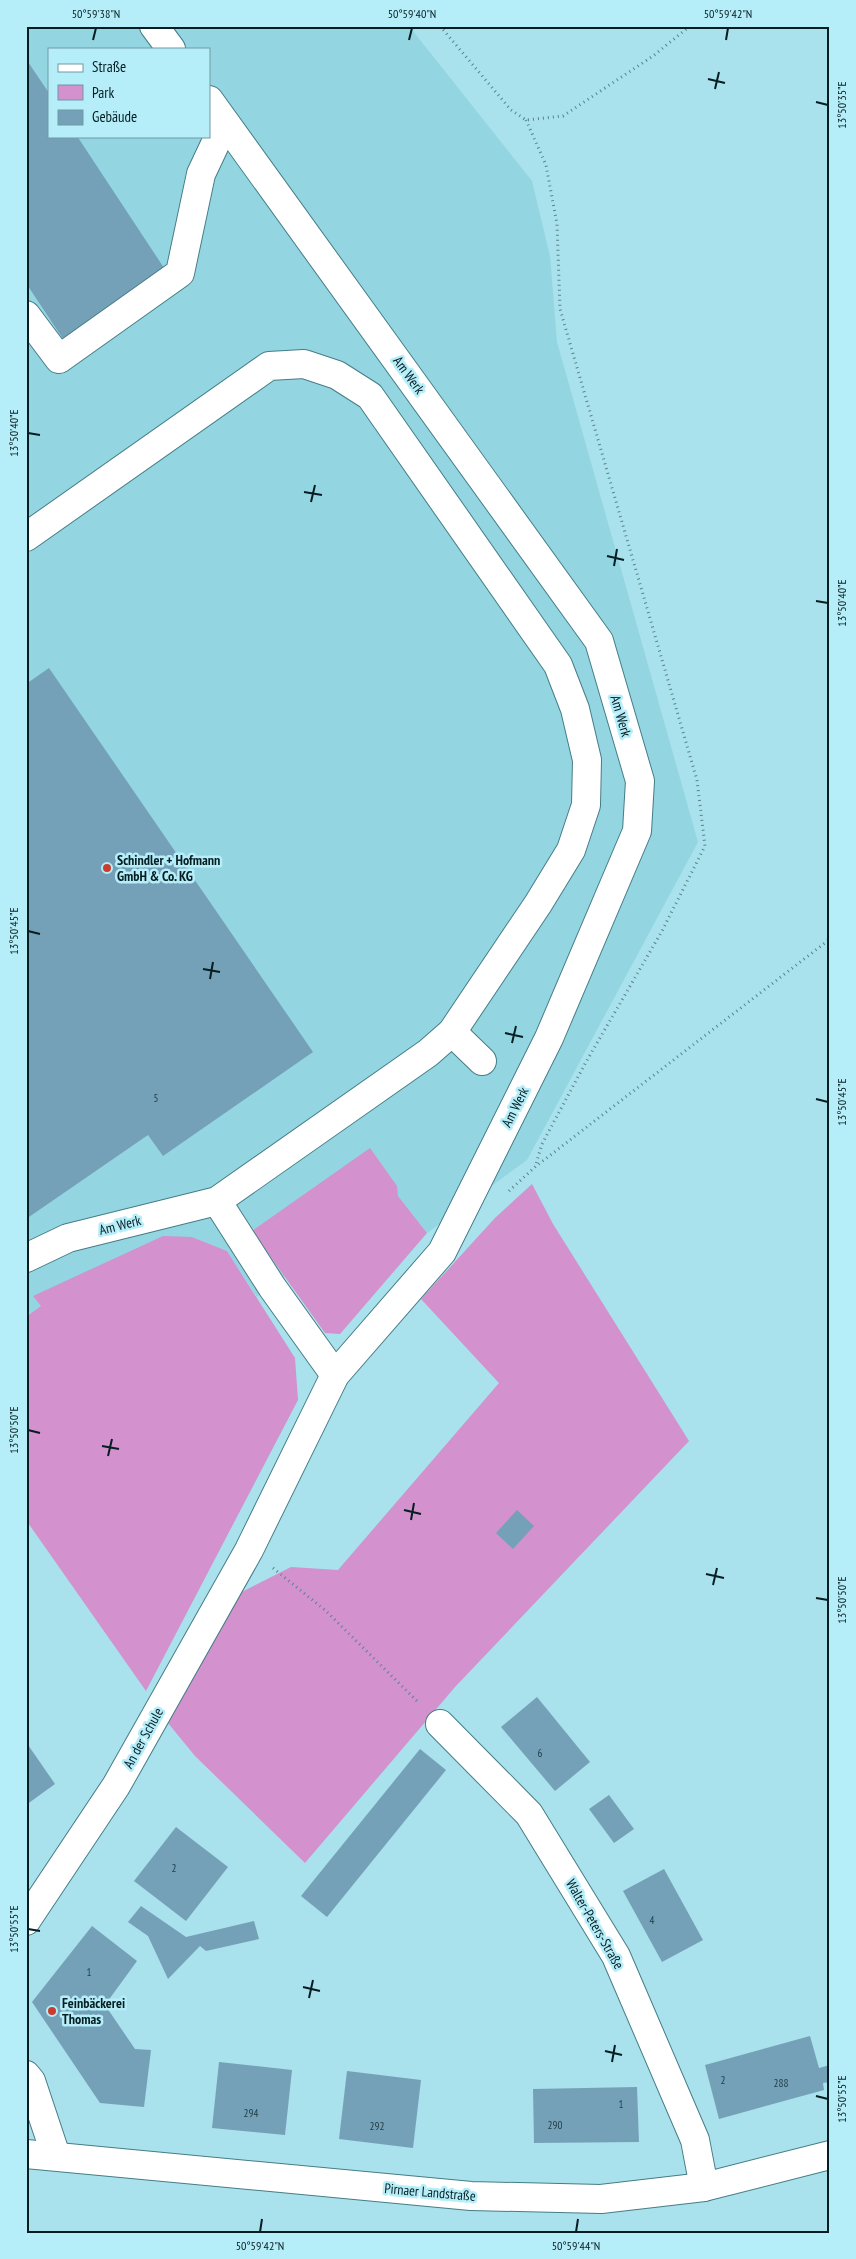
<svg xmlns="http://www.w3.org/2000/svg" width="856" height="2259" viewBox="0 0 856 2259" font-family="'PT Sans Narrow',sans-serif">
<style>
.built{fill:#93d6e2;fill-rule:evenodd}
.green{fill:#d391cd}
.building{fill:#74a1b8}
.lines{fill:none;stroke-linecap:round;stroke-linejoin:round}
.minor-casing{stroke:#467d86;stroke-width:30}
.path{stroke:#5b838b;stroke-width:3;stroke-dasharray:1 4;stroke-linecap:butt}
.minor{stroke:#fff;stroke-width:28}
.ticks{fill:none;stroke:#061d21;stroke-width:2}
.poi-dot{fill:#ca3d2e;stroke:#b5eef9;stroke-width:2}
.labels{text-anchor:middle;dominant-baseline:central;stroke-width:5;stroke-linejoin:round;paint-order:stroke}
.number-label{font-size:11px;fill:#223e47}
.street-label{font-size:14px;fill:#061d21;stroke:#b5eef9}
.poi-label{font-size:14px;font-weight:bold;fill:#061d21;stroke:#b5eef9;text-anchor:start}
.neatline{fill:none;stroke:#061d21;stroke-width:2}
.ticks-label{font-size:12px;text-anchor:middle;fill:#061d21}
</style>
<rect width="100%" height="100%" fill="#a9e1ec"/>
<!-- built -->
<path class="built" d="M26 26H409L532 181 550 256 557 342 698 842 527 1160 427 1233 398 1196 257 1297 227 1251 192 1237 33 1296 42 1306 26 1317ZM49 49H209V136H49Z"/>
<!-- green -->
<g class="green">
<polygon points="370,1148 397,1186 398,1196 427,1233 340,1334 325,1333 252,1231"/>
<polygon points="532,1184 553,1224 689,1441 455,1687 305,1863 195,1756 168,1723 234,1596 291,1567 338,1570 499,1383 421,1299 495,1218"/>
<polygon points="163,1236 192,1237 227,1251 295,1358 298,1400 146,1691 26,1520 26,1317 41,1306 33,1296"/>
</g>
<!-- building -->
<g class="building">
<polygon points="26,59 49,93 49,136 77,136 168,274 65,342 26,283"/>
<polygon points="49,668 313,1052 163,1156 148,1135 26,1219 26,684"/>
<polygon points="517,1510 534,1526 513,1549 496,1533"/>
<polygon points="537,1697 590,1762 555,1791 501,1727"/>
<polygon points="26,1742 55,1784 26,1805"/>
<polygon points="420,1749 446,1770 327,1917 301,1896"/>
<polygon points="609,1795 634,1829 614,1843 589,1809"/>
<polygon points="176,1827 228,1867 186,1921 134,1881"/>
<polygon points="664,1869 703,1940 662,1962 623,1891"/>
<polygon points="141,1906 186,1937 254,1921 259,1939 206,1951 200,1946 168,1979 148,1936 128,1922"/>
<polygon points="92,1926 137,1961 105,2005 135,2049 151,2050 144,2107 100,2103 32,2002"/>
<polygon points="810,2036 819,2068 830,2065 830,2082 823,2083 824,2090 719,2119 705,2065"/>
<polygon points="219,2062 292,2070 285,2135 212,2128"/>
<polygon points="347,2071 421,2080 413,2148 339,2139"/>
<polygon points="637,2087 639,2142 534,2143 533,2089"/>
</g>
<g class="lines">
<defs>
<g id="minor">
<polyline points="154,26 171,49"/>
<polyline points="26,315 59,359 180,273 201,174 225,123"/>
<polyline points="26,537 269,366 304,364 337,375 370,396 558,665 575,709 587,760 586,805 571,850 538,904 452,1032 428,1053 217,1201 68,1238 26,1258"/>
<polyline points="452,1032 482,1061"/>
<polyline points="217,1201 272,1287 335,1375"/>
<polyline points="440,1724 529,1814 616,1956 695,2140 704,2187"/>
<polyline points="26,1921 116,1786 249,1550 335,1375 442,1252 549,1038 637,831 640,781 599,641 209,100"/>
<polyline points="26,2075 31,2081 56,2156"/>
<polyline points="26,2154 471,2196 601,2199 704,2187 830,2155"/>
</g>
</defs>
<!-- minor casing -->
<use href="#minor" class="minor-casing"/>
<!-- path -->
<g class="path">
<polyline points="440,26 511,110 526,120 563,116 653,56 690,26"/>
<polyline points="526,120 546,165 557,224 560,309 697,780 705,846 662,931 586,1062 542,1144 535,1167"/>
<polyline points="509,1191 535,1167 830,939"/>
<polyline points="273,1568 326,1611 419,1703"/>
</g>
<!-- minor -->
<use href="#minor" class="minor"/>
</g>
<!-- ticks -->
<path class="ticks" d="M93 40 96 28M409 40 412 28M726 40 728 28M708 79 725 83M715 89 719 72M816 102 828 105M28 433 40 435M304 492 322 495M311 502 315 485M607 556 624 560M614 566 617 549M816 601 828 603M28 931 40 934M203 969 220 972M210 979 213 962M505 1033 523 1037M512 1043 516 1026M816 1099 828 1102M28 1430 40 1433M102 1446 119 1449M108 1456 112 1439M404 1510 421 1514M411 1520 414 1503M706 1574 724 1578M713 1585 717 1568M816 1598 828 1600M28 1929 40 1931M303 1987 320 1991M309 1998 313 1980M605 2051 622 2055M612 2062 615 2045M816 2096 828 2099M260 2232 262 2219M576 2232 578 2219"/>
<!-- markers -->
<g class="poi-dot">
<circle cx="107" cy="868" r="5"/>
<circle cx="52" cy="2011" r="5"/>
</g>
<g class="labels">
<!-- number labels -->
<g class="number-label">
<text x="156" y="1098">5</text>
<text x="540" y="1753">6</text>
<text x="174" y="1868">2</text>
<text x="652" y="1920">4</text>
<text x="89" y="1972">1</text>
<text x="723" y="2080">2</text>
<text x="781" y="2083">288</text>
<text x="621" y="2104">1</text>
<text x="251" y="2113">294</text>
<text x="555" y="2125">290</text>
<text x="377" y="2126">292</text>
</g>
<!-- street labels -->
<g class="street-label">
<text transform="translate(409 375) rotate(54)">Am Werk</text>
<text transform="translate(621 716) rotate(74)">Am Werk</text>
<text transform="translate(515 1107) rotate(-63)">Am Werk</text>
<text transform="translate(120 1225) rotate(-14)">Am Werk</text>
<text transform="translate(143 1738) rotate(-61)">An der Schule</text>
<text transform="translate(595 1924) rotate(60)">Walter-Peters-Straße</text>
<text transform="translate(430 2192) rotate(5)">Pirnaer Landstraße</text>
</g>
<!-- poi labels -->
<g class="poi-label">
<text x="117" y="860">Schindler + Hofmann<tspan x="117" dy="16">GmbH &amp; Co. KG</tspan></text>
<text x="62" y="2003">Feinbäckerei<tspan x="62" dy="16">Thomas</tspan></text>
</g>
</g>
<!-- border -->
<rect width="856" height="2259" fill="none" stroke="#b5eef9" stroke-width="55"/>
<!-- legend -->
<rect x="48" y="48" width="162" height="90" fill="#b5eef9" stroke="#6f9aa3"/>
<rect x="58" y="64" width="25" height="8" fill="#ffffff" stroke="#6f9aa3"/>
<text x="92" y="72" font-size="15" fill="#061d21">Straße</text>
<rect x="58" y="85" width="25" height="15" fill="#d391cd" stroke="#6f9aa3"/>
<text x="92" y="98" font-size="15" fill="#061d21">Park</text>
<rect x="58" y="110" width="25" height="15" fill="#74a1b8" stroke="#6f9aa3"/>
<text x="92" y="122" font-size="15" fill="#061d21">Gebäude</text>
<rect x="28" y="28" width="800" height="2204" class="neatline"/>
<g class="ticks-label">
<text x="96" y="18">50°59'38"N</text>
<text x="412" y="18">50°59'40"N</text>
<text x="728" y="18">50°59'42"N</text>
<text transform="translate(842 105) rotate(-90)" y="4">13°50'35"E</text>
<text transform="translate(14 433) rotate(-90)" y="4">13°50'40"E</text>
<text transform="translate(842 603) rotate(-90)" y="4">13°50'40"E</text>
<text transform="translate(14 931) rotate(-90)" y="4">13°50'45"E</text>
<text transform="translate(842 1102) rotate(-90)" y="4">13°50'45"E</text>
<text transform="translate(14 1430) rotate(-90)" y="4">13°50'50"E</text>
<text transform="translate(842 1600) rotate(-90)" y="4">13°50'50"E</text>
<text transform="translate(14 1929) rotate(-90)" y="4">13°50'55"E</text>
<text transform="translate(842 2099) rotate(-90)" y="4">13°50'55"E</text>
<text x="260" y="2250">50°59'42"N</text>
<text x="576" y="2250">50°59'44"N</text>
</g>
</svg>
